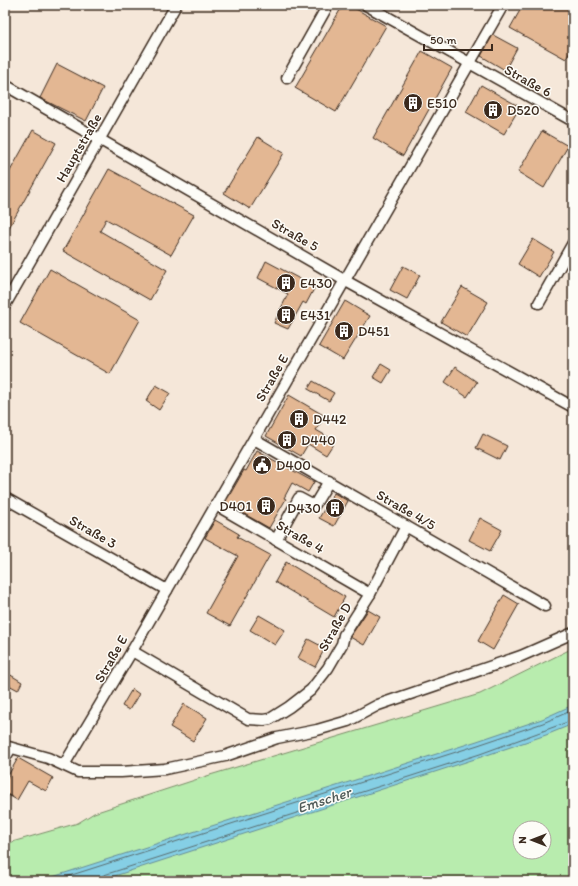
<svg xmlns="http://www.w3.org/2000/svg" width="578" height="886" viewBox="0 0 578 886" font-family="Itim,sans-serif">
<style>
.built{fill:#f5e7d9}
.green{fill:#b8ecae;stroke:#7a8b66;fill-rule:evenodd}
.water{fill:#85cfe5;stroke:#678d95}
.lines{fill:none;stroke-linecap:round;stroke-linejoin:round}
.shore{stroke:#596c6e;stroke-width:1}
.building{fill:#e3b793;stroke:#3b2a1e}
.minor-casing{stroke:#3b2a1e;stroke-width:13}
.minor{stroke:#fdfcf7;stroke-width:10}
.labels{text-anchor:middle;dominant-baseline:central;stroke-width:3;stroke-linejoin:round;paint-order:stroke}
.street-label{font-size:14px;fill:#3b2a1e;stroke:#fdfcf7}
.poi-label{font-size:14px;fill:#3b2a1e;stroke:#fdfcf7;text-anchor:start}
.water-label{font-size:15px;font-style:italic;fill:#515c5a;stroke:#fdfcf7}
</style>
<rect width="100%" height="100%" fill="#fdfcf7"/>
<filter id="ink" filterUnits="userSpaceOnUse"><feTurbulence type="fractalNoise" baseFrequency=".025" numOctaves="2"/><feDisplacementMap in="SourceGraphic" scale="8" xChannelSelector="R" yChannelSelector="G"/><feConvolveMatrix kernelMatrix="1 2 1 2 8 2 1 2 1" color-interpolation-filters="sRGB"/></filter>
<g filter="url(#ink)">
<!-- built -->
<polygon class="built" points="5,5 573,5 573,648 480,694 210,775 94,813 78,823 5,844"/>
<!-- green -->
<path class="green" d="M573 648V881H5V844L78 823 94 813 210 775 480 694ZM520 828H544V852H520Z"/>
<!-- water -->
<polygon class="water" points="573,705 573,724 546,735 481,757 99,881 40,881 477,741 542,719"/>
<g class="lines">
<!-- shore -->
<g class="shore">
<polyline points="53,881 478,745 543,723 573,710"/>
<polyline points="101,881 101,877 104,875 480,754 573,720"/>
</g>
</g>
<!-- building -->
<g class="building">
<polygon points="343,5 349,5 386,26 336,112 295,88"/>
<polygon points="523,5 573,5 573,46 566,59 510,28"/>
<polygon points="493,35 517,48 505,70 481,56"/>
<polygon points="422,51 452,68 403,156 373,138"/>
<polygon points="57,64 103,88 86,121 40,98"/>
<polygon points="481,85 520,107 504,134 466,112"/>
<polygon points="33,130 56,143 5,235 5,180"/>
<polygon points="542,131 568,146 544,188 518,172"/>
<polygon points="258,137 284,153 250,209 224,193"/>
<polygon points="109,169 194,215 171,255 106,219 100,231 167,270 150,300 63,251"/>
<polygon points="533,239 554,252 539,277 518,264"/>
<polygon points="266,261 315,287 306,304 303,302 288,329 274,323 288,294 258,278"/>
<polygon points="403,266 420,275 407,299 390,290"/>
<polygon points="50,269 140,320 110,374 20,323"/>
<polygon points="462,287 488,302 467,337 441,322"/>
<polygon points="345,301 370,316 343,360 319,346"/>
<polygon points="381,364 391,370 383,383 373,377"/>
<polygon points="455,367 477,382 467,397 445,382"/>
<polygon points="313,381 334,393 329,401 308,389"/>
<polygon points="156,385 170,393 159,410 146,401"/>
<polygon points="289,395 325,416 316,430 335,441 326,455 308,444 301,456 266,436"/>
<polygon points="483,434 507,446 500,460 476,448"/>
<polygon points="257,451 314,482 308,492 292,483 284,498 286,499 269,528 225,503 244,470 246,471"/>
<polygon points="334,493 348,501 334,526 319,518"/>
<polygon points="480,518 502,530 490,551 469,540"/>
<polygon points="215,520 239,534 237,537 270,555 230,626 206,613 238,556 205,538"/>
<polygon points="286,562 345,597 334,617 275,582"/>
<polygon points="504,595 519,604 493,650 478,641"/>
<polygon points="368,610 380,617 364,645 350,637"/>
<polygon points="259,615 285,630 275,645 250,630"/>
<polygon points="308,639 325,648 315,667 298,658"/>
<polygon points="9,674 22,682 18,690 5,683"/>
<polygon points="132,689 139,694 129,710 122,706"/>
<polygon points="184,704 207,718 193,741 170,727"/>
<polygon points="18,758 53,778 46,791 28,781 17,800 5,793 5,781"/>
</g>
<g class="lines">
<defs>
<g id="minor">
<polyline points="366,5 573,121"/>
<polyline points="287,78 328,5"/>
<polyline points="5,85 344,280 573,407"/>
<polyline points="539,303 573,243"/>
<polyline points="5,305 176,5"/>
<polyline points="254,439 545,606"/>
<polyline points="5,498 167,590"/>
<polyline points="216,505 370,594"/>
<polyline points="276,540 299,498 314,506 329,481"/>
<polyline points="132,651 248,719 264,720 270,719 289,707 311,690 328,668 342,644 344,635 370,594 406,526"/>
<polyline points="5,746 48,758 78,772 121,772 165,769 225,756 277,738 317,730 348,721 378,705 521,656 573,633"/>
<polyline points="5,758 11,748"/>
<polyline points="64,765 132,651 503,5"/>
</g>
</defs>
<!-- minor casing -->
<use href="#minor" class="minor-casing"/>
<!-- minor -->
<use href="#minor" class="minor"/>
</g>
</g>
<!-- icons -->
<defs>
<symbol id="building-disc" viewBox="-11 -11 22 22"><circle r="9.5" fill="#3b2a1e" stroke="#fdfcf7"/><path d="M-4-6H4V6H1V3H-1V6H-4ZM-2.5-4.3h1.7v1.8h-1.7ZM.8-4.3h1.7v1.8H.8ZM-2.5-1h1.7V.8h-1.7ZM.8-1h1.7V.8H.8Z" fill="#fff"/></symbol>
<symbol id="civic-disc" viewBox="-11 -11 22 22"><circle r="9.5" fill="#3b2a1e" stroke="#fdfcf7"/><path d="M-.6-6.5H3V-4.5H.6V-3L4-1V1h2V6H-6V1h2V-1L-.6-3ZM-1.2 2.5V6h2.4V2.5Z" fill="#fff"/></symbol>
</defs>
<g fill-rule="evenodd">
<use href="#building-disc" x="402" y="92" width="22" height="22"/>
<use href="#building-disc" x="482" y="99" width="22" height="22"/>
<use href="#building-disc" x="275" y="272" width="22" height="22"/>
<use href="#building-disc" x="275" y="304" width="22" height="22"/>
<use href="#building-disc" x="333" y="320" width="22" height="22"/>
<use href="#building-disc" x="288" y="408" width="22" height="22"/>
<use href="#building-disc" x="276" y="429" width="22" height="22"/>
<use href="#civic-disc" x="251" y="454" width="22" height="22"/>
<use href="#building-disc" x="255" y="495" width="22" height="22"/>
<use href="#building-disc" x="324" y="497" width="22" height="22"/>
</g>
<g class="labels">
<!-- street labels -->
<g class="street-label">
<text transform="translate(528 81) rotate(29)">Straße 6</text>
<text transform="translate(79 148) rotate(-60)">Hauptstraße</text>
<text transform="translate(295 235) rotate(30)">Straße 5</text>
<text transform="translate(272 378) rotate(-60)">Straße E</text>
<text transform="translate(406 510) rotate(30)">Straße 4/5</text>
<text transform="translate(93 532) rotate(30)">Straße 3</text>
<text transform="translate(300 537) rotate(30)">Straße 4</text>
<text transform="translate(335 627) rotate(-61)">Straße D</text>
<text transform="translate(111 659) rotate(-60)">Straße E</text>
</g>
<!-- poi labels -->
<g class="poi-label">
<text x="427" y="103">E510</text>
<text x="507" y="110">D520</text>
<text x="300" y="283">E430</text>
<text x="300" y="315">E431</text>
<text x="358" y="331">D451</text>
<text x="313" y="419">D442</text>
<text x="301" y="440">D440</text>
<text x="276" y="465">D400</text>
<text x="252" y="506" text-anchor="end">D401</text>
<text x="321" y="508" text-anchor="end">D430</text>
</g>
<!-- water labels -->
<g class="water-label">
<text transform="translate(324 800) rotate(-18)">Emscher</text>
</g>
</g>
<!-- margin -->
<rect width="578" height="886" fill="none" stroke="#fdfcf7" stroke-width="20"/>
<rect x="10" y="10" width="558" height="866" fill="none" stroke="#3b2a1e" stroke-width="1.5" filter="url(#ink)"/>
<!-- north arrow -->
<g transform="translate(532 840) rotate(270)"><circle r="19" fill="#fdfcf7" stroke="#afa8a0"/>
<path d="M0-3L7 15L0 10L-7 15Z" fill="#3b2a1e"/>
<text y="-6" font-size="11" font-weight="bold" text-anchor="middle" fill="#3b2a1e">N</text>
</g>
<!-- scale -->
<path d="M424 44v6h68v-6" fill="none" stroke="#3b2a1e" stroke-width="2"/>
<text x="430" y="44" font-size="12" fill="#3b2a1e" stroke="#fdfcf7" stroke-width="3" paint-order="stroke">50 m</text>
</svg>
